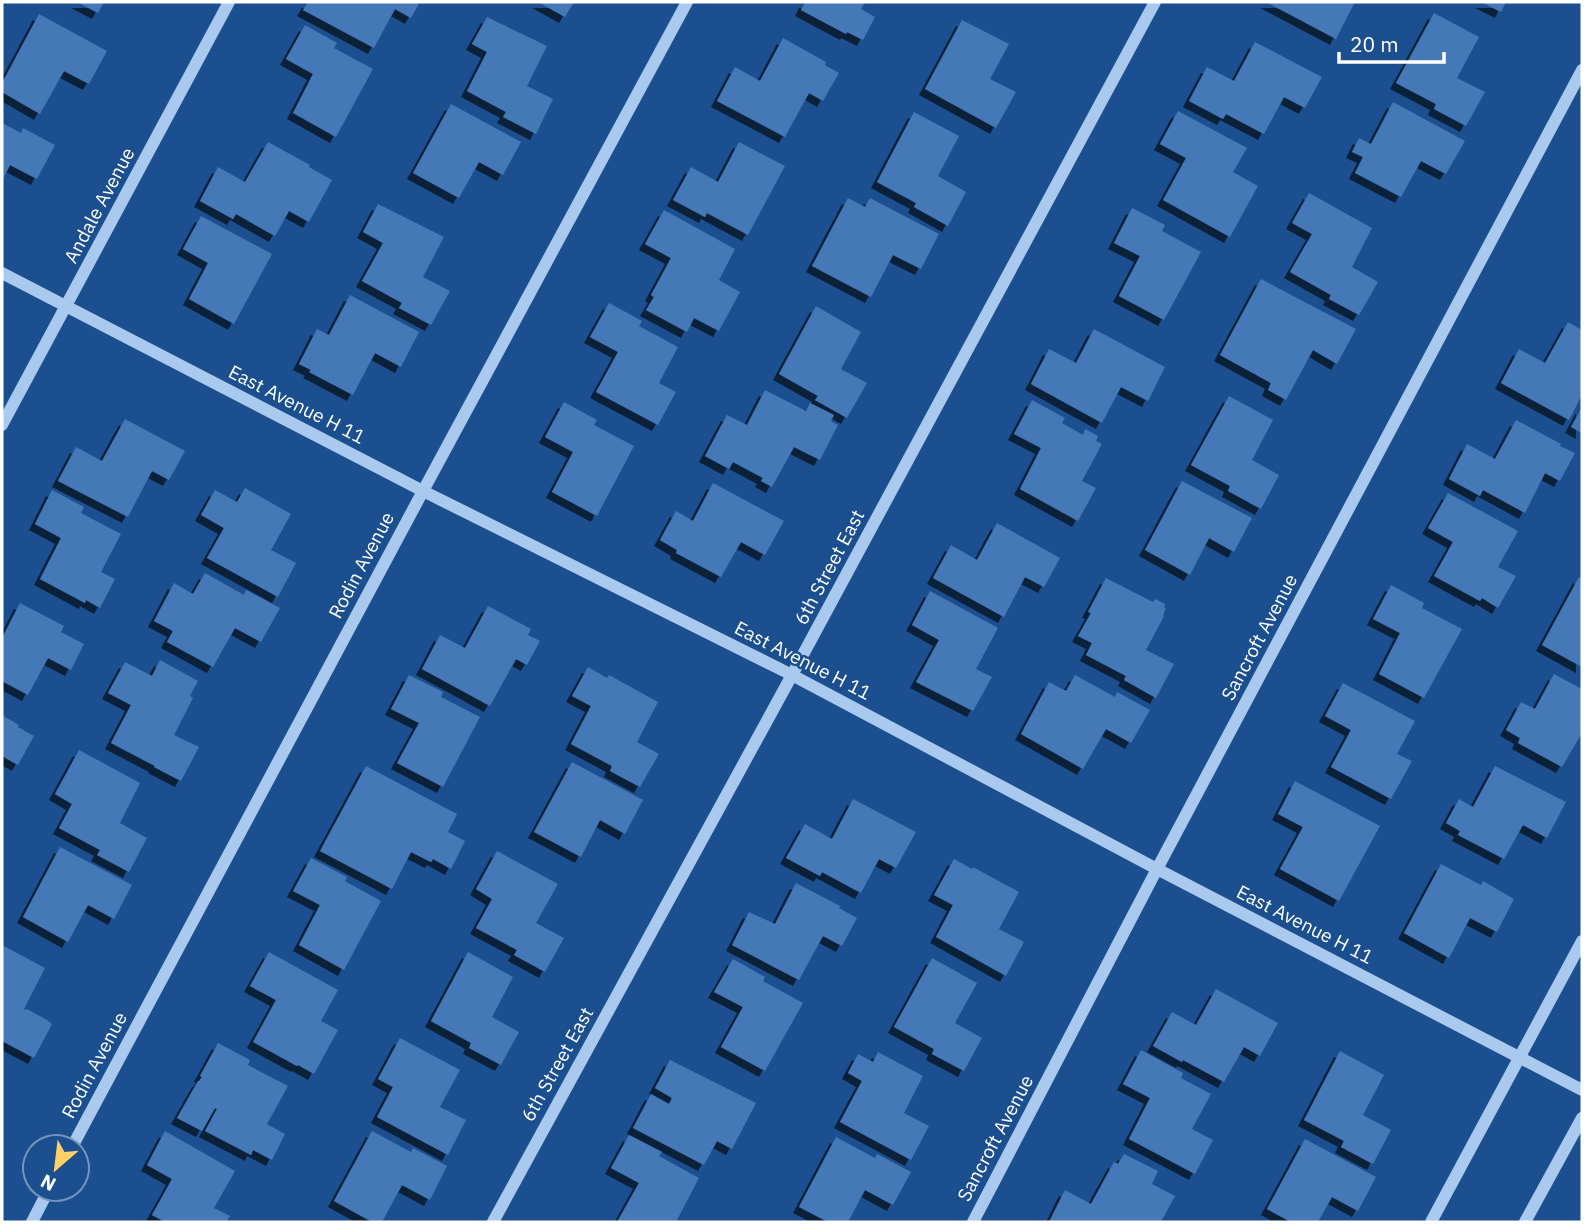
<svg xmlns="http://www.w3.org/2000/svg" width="1584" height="1224" viewBox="0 0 1584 1224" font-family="'IBM Plex Sans',sans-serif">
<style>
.building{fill:#4478b7;filter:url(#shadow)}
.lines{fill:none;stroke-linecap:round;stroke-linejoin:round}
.minor{stroke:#a9c9ee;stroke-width:12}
.labels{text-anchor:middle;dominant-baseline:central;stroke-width:5;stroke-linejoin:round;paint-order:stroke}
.street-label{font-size:19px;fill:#fff;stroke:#1b4f8f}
</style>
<defs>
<filter id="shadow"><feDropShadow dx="-6" dy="6" stdDeviation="0" flood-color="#0009"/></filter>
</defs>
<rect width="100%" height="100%" fill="#1b4f8f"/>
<!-- building -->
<g class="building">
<polygon points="77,2 104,2 98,13"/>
<polygon points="308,2 420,2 411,18 395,9 374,48 303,10"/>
<polygon points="538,2 574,2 565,17"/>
<polygon points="805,2 865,2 861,9 875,17 863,40 847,32 846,34 801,10"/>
<polygon points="1266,2 1355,2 1336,39"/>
<polygon points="1481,2 1506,2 1501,12"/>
<polygon points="1434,13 1479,37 1457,78 1485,92 1466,126 1434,109 1436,104 1396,83"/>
<polygon points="39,14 107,51 89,84 64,71 40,114 2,92 2,83"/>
<polygon points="487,17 547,46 527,86 553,99 536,134 503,117 506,112 467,91 487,52 472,44"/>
<polygon points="962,20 1009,44 990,79 1016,92 996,128 925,89"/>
<polygon points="305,25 337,43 334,48 373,69 336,137 293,113 313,74 286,59"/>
<polygon points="783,38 826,62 825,65 839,73 823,101 809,93 785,137 717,101 735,67 760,81"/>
<polygon points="1255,42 1322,77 1305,108 1284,97 1264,134 1226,114 1223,119 1189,101 1207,67 1234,81"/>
<polygon points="1393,102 1465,141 1446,174 1421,161 1401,197 1355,173 1363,157 1352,152 1359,138 1371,144"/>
<polygon points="451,104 521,142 503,175 479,162 459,198 413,173"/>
<polygon points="1178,111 1247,148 1233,172 1258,186 1230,237 1163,200 1186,158 1160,144"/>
<polygon points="914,112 959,136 938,176 966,192 948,226 914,207 916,203 877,182"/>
<polygon points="2,123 21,133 23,128 55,145 37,179 10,165 2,181"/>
<polygon points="268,142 310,165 309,167 332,180 309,222 289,211 275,236 236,214 233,219 200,201 218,167 245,182"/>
<polygon points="739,142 785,166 748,235 707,213 705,217 673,200 691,167 718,182"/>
<polygon points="1309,193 1372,228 1352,267 1378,282 1359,315 1329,299 1331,295 1290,272 1312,234 1292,223"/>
<polygon points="848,198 865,207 870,198 939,234 921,269 893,255 871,297 812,266"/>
<polygon points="378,204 444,237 423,277 450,291 431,325 399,308 402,303 362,281 383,243 363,232"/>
<polygon points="1132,208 1165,225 1162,231 1201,252 1164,320 1119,296 1140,256 1114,243"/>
<polygon points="664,210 735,249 719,280 740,292 719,331 694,318 687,332 646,310 654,297 651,295 671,258 645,244"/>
<polygon points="201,216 272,254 234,324 189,299 208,263 183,249"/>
<polygon points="1261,279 1356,329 1337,364 1313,350 1286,400 1268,390 1271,383 1220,355"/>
<polygon points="350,295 419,332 401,367 375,353 353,395 309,372 311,370 299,364 317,329 329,335"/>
<polygon points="609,303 642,321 639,326 678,347 659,383 676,392 658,425 596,392 618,352 590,337"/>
<polygon points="816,306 861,332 841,369 867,383 847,418 815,400 818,396 779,374"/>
<polygon points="1568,322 1582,330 1582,395 1569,420 1501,383 1519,349 1545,363"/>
<polygon points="1094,329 1165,367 1148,401 1121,387 1102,423 1031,384 1049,349 1076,363"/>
<polygon points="765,390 806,411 810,403 834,415 831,421 838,425 820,460 794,447 772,487 761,481 763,478 733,462 729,469 705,456 727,415 747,425"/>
<polygon points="1229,396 1273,420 1252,460 1279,475 1261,509 1228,491 1230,486 1191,465"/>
<polygon points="1032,400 1065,418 1062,423 1083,435 1085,429 1098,436 1096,441 1102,444 1082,481 1096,488 1078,521 1020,489 1041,448 1014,434"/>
<polygon points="564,402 597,420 594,425 634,446 597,516 552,492 573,452 545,437"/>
<polygon points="1582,407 1582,433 1571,427"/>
<polygon points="125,419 185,451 169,480 152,471 128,517 58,481 76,447 102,461"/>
<polygon points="1516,420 1561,444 1560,446 1575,453 1560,481 1545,473 1525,513 1483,490 1480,496 1449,479 1467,444 1495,459"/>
<polygon points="1182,481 1252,518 1234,552 1209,538 1190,575 1145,550"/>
<polygon points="713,483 784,521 765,555 741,542 721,577 676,553 677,550 660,540 676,511 693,521"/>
<polygon points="245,488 291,514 271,550 296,563 278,597 207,558 224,528 201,515 215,490 237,502"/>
<polygon points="52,490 84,507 81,513 121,534 101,572 115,579 100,608 86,600 85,603 40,579 61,538 35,524"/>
<polygon points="1448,493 1518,531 1498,567 1516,576 1498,608 1482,598 1480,601 1434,576 1453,542 1428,528"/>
<polygon points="997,523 1060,558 1044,587 1025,577 1004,617 933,578 951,545 977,560"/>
<polygon points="205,573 244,595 246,590 280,608 261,642 235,628 213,667 167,642 173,631 154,621 174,583 193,594"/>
<polygon points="1579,577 1582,579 1582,667 1542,645"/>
<polygon points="1106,578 1153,602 1155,599 1165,604 1164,607 1166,608 1163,615 1164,616 1146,650 1174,664 1156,698 1124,680 1126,676 1086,655 1092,643 1078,636 1091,613 1088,612"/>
<polygon points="1391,585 1424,603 1422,608 1462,629 1424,698 1379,674 1400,633 1373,619"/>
<polygon points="930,591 998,628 976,669 992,677 973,711 916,682 939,640 912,625"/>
<polygon points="20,603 64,626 61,632 84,644 71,670 48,658 28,695 2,681 2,638"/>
<polygon points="488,606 531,629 528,635 540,641 527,665 516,659 490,706 422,669 440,635 465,648"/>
<polygon points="160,660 198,681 190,696 193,698 174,735 199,747 181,781 154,767 155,766 111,743 131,705 108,693 125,662 152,676"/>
<polygon points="588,667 607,678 609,675 658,702 637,742 659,754 640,787 610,771 612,766 571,744 591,706 572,696"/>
<polygon points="1554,674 1582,689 1582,733 1562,767 1518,743 1520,738 1506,730 1521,702 1535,709"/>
<polygon points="409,675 443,692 441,697 480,717 443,787 397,763 419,723 391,709"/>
<polygon points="1075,675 1115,697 1117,692 1150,710 1131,743 1106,729 1083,769 1021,734 1049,682 1066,691"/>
<polygon points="1343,683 1415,721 1397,754 1412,761 1391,799 1331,767 1351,730 1325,716"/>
<polygon points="2,715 19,725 18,727 34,736 18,765 2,756"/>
<polygon points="79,750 140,783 120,823 147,838 129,872 97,855 100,850 59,828 72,804 55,794"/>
<polygon points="572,762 643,800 625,834 600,820 581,857 534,832"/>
<polygon points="366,766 457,814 448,832 465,841 451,869 433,859 431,862 411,852 392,889 320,851"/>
<polygon points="1495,766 1566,802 1547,838 1523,825 1504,859 1458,835 1460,831 1446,823 1459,799 1473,807"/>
<polygon points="1295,781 1380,826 1339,901 1280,869 1303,827 1278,814"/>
<polygon points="853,799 916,832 896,868 879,859 861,893 822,872 820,876 786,858 805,824 832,839"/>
<polygon points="60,847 132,885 114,919 88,905 68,942 23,917"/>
<polygon points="497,851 558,884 536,923 564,938 545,972 514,955 517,950 476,928 492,899 476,889"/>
<polygon points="311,858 347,877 345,881 381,901 344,970 299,945 320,905 293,891"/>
<polygon points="954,859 972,869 973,867 1019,892 999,929 1024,942 1006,976 936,937 953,905 934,895"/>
<polygon points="1441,864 1481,885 1483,881 1514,899 1497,932 1470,918 1449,958 1404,933"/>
<polygon points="796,883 840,906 839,908 857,918 842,946 823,936 799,980 732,945 749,912 775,924"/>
<polygon points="2,945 45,968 24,1009 26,1010 27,1009 47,1020 52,1024 34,1058 2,1041"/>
<polygon points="269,952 338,990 321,1021 338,1030 314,1074 298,1065 297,1066 253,1042 276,1000 250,986"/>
<polygon points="468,952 513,977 492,1017 519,1032 501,1065 469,1048 471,1043 431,1021"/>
<polygon points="932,958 977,983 955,1023 982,1038 964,1071 932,1054 934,1049 894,1027"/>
<polygon points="733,959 765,977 763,981 803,1003 765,1071 721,1047 743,1007 714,992"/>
<polygon points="1216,989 1278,1023 1260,1056 1244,1047 1224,1082 1183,1060 1182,1062 1153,1046 1172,1012 1196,1025"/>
<polygon points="400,1038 460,1070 440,1107 466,1120 448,1155 377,1117 393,1087 378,1079"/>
<polygon points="218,1043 250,1060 248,1065 288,1086 267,1124 285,1134 272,1160 253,1150 251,1155 205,1131 217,1109 215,1108 202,1131 177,1118 198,1081 199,1081 202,1077 200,1076"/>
<polygon points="1141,1050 1183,1073 1181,1078 1211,1094 1192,1129 1213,1140 1195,1174 1129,1139 1150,1098 1123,1084"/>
<polygon points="1340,1051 1384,1075 1363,1115 1391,1130 1373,1164 1341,1147 1344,1141 1304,1120"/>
<polygon points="878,1052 923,1076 904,1113 929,1126 911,1160 840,1122 862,1081 848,1073 858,1054 873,1062"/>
<polygon points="670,1060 756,1103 732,1149 717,1141 704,1165 633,1128 651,1094 669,1104 672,1098 655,1088"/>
<polygon points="165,1131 235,1171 214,1208 230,1216 226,1222 165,1222 152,1215 172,1179 147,1165"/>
<polygon points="372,1131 411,1152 413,1148 447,1166 430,1200 402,1185 382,1222 372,1222 334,1201"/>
<polygon points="629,1135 662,1152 659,1156 699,1178 676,1222 617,1222 639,1183 611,1168"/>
<polygon points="836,1137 875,1158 877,1154 911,1172 893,1205 865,1190 848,1222 828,1222 799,1207"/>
<polygon points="1305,1139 1376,1177 1358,1211 1332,1197 1318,1222 1291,1222 1267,1209"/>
<polygon points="1124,1154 1158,1171 1152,1184 1175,1196 1161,1222 1049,1222 1065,1190 1091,1204 1114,1162 1118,1164"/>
</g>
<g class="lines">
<!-- minor -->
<g class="minor">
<polyline points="2,273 423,491 792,675 1157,869 1582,1090"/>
<polyline points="2,425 229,2"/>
<polyline points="72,1147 423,491 687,2"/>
<polyline points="32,1222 49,1189"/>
<polyline points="493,1222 792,675 1155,2"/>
<polyline points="973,1222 1157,869 1582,70"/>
<polyline points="1431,1222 1582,941"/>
<polyline points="1525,1222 1582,1118"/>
</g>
</g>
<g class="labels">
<!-- street labels -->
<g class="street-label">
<text transform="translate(99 205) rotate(-62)">Andale Avenue</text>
<text transform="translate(297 404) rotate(27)">East Avenue H 11</text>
<text transform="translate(361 565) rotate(-62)">Rodin Avenue</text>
<text transform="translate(829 567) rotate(-62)">6th Street East</text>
<text transform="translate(1259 637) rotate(-62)">Sancroft Avenue</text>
<text transform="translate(803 660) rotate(27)">East Avenue H 11</text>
<text transform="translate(1305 924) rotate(27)">East Avenue H 11</text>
<text transform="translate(557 1064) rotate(-61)">6th Street East</text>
<text transform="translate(94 1065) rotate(-62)">Rodin Avenue</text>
<text transform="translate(995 1138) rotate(-62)">Sancroft Avenue</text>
</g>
</g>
<!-- border -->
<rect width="1584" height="1224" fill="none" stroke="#ffffff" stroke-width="7"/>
<!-- north arrow -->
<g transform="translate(56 1168) rotate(208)"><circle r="33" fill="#1b4f8f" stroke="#7695bc" stroke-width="2"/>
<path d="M0-5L12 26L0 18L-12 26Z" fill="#ffd166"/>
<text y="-10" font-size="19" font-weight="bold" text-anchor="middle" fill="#ffffff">N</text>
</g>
<!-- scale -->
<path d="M1339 52v10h105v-10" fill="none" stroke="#ffffff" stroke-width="3.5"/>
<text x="1350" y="52" font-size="21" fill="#ffffff" stroke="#1b4f8f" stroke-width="5" paint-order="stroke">20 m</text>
</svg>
